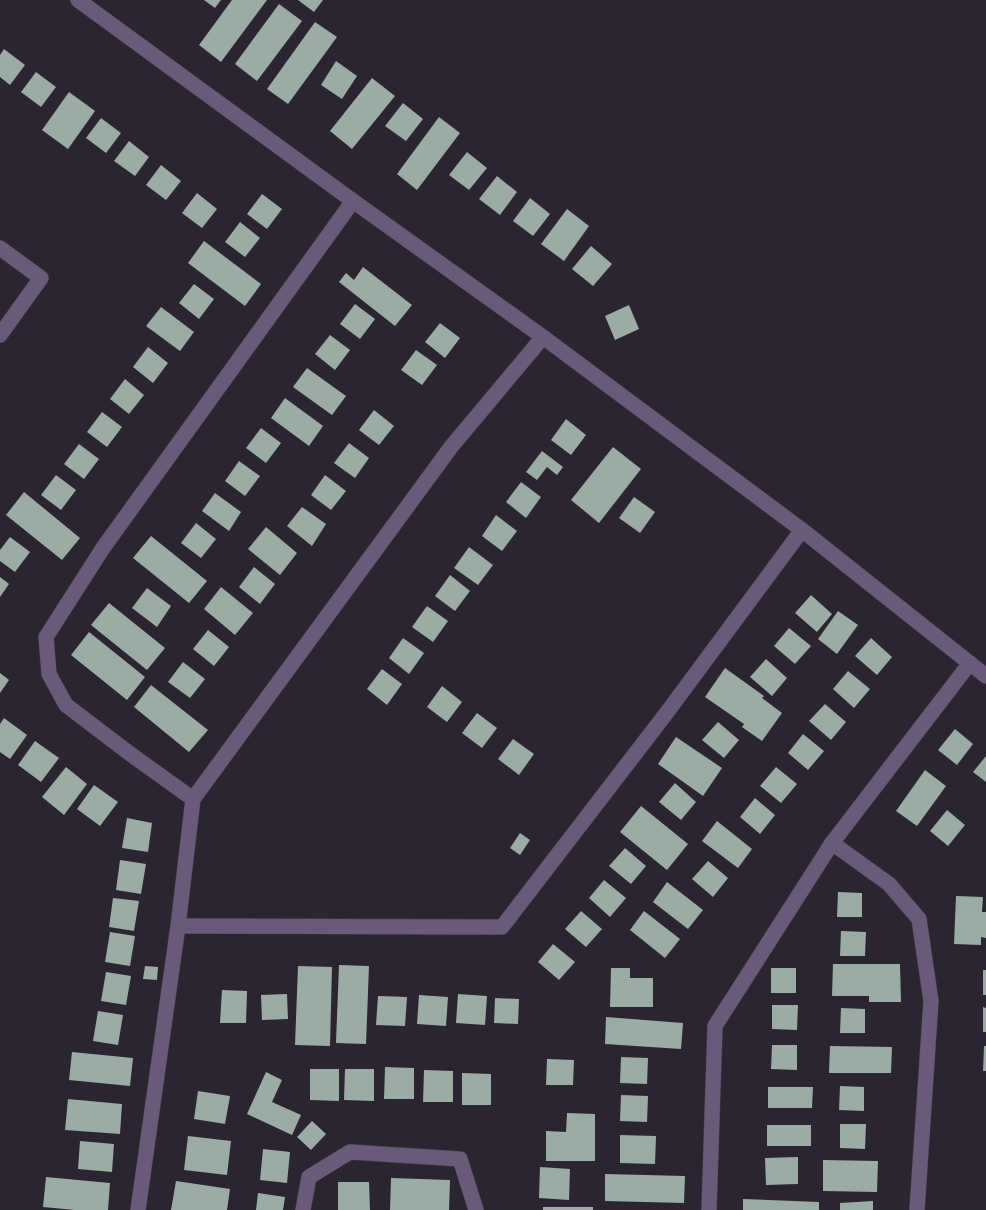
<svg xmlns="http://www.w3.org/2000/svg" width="986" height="1210" viewBox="0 0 986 1210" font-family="Manrope,sans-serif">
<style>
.building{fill:#9baca5}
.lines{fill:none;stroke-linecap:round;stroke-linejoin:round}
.street-casing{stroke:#46414b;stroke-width:16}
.street{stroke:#69597a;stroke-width:15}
</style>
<rect width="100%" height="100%" fill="#2a2530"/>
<!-- building -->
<g class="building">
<polygon points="204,0 221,0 215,8"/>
<polygon points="232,0 267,0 221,62 199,45"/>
<polygon points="298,0 323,0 314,12"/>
<polygon points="279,4 302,21 257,81 235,64"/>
<polygon points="315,22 337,37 288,104 267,89"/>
<polygon points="4,49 25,65 10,85 0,77 0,55"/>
<polygon points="336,61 357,76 342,99 321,85"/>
<polygon points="36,72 56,87 41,107 21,92"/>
<polygon points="372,78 395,96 352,149 330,131"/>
<polygon points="69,92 95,111 68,149 42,130"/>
<polygon points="403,103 423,119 406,141 385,126"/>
<polygon points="439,117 460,133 417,190 397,174"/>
<polygon points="101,118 121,133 106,153 86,138"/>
<polygon points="129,141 149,157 135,176 114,161"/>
<polygon points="467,152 487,168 469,190 449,175"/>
<polygon points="161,165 181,181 166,200 146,185"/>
<polygon points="497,176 517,192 500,215 479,199"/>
<polygon points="197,193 217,209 202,228 182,213"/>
<polygon points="262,194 282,209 267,229 247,214"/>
<polygon points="530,198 550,214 533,236 513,221"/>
<polygon points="567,209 589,226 564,261 541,244"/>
<polygon points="240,222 260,238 245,257 225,242"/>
<polygon points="204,241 261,284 245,306 188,263"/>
<polygon points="591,246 612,264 593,286 572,269"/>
<polygon points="363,267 412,305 395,326 339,282 346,273 354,280"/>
<polygon points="194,284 214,299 199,319 179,303"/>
<polygon points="355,304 375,319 360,339 340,324"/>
<polygon points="629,305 639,329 615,340 605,316"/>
<polygon points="161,307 194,332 180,351 146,326"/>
<polygon points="440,323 460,338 445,358 425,342"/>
<polygon points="330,335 350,350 335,370 315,354"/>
<polygon points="148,347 168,363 153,383 133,367"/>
<polygon points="416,350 437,365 422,385 401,370"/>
<polygon points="307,368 346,396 332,415 293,387"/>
<polygon points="125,379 144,395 129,414 110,399"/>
<polygon points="285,398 323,426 309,446 271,418"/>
<polygon points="374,410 394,426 379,445 359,430"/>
<polygon points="102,412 122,427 107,447 87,432"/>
<polygon points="566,419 586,435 571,455 551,440"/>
<polygon points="261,428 281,443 266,463 246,448"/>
<polygon points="349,443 369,458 355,478 334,463"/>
<polygon points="79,444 99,459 84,479 64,464"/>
<polygon points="613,447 641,469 599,523 571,500"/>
<polygon points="542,451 563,467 557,475 547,467 537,480 526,472"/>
<polygon points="239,461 260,476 245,496 225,481"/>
<polygon points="56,475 76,490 61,510 41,495"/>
<polygon points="325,475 346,491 331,510 311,495"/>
<polygon points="521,482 541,497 526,518 506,502"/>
<polygon points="24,492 80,538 62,560 6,515"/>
<polygon points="215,493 241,512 229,531 202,511"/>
<polygon points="634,497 655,512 640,533 619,518"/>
<polygon points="302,507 326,524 312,546 287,526"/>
<polygon points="496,515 517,531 502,551 482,536"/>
<polygon points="196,523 216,539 201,558 181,543"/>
<polygon points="266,527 297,553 280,575 248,549"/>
<polygon points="151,536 207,581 189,603 133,558"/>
<polygon points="10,537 30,552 15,572 0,561 0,550"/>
<polygon points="469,547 493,565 478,585 454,568"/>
<polygon points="254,567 275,584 260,604 239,587"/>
<polygon points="450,575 470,591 455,611 435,596"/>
<polygon points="0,577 9,584 0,597"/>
<polygon points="221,587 253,613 235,635 204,609"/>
<polygon points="147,588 171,606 157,627 132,608"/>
<polygon points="811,595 832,614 817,632 795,613"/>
<polygon points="109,603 165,648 147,670 91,625"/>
<polygon points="427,606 448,621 433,642 412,627"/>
<polygon points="838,611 858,625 837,654 818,639"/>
<polygon points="789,628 811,646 795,664 774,646"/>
<polygon points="208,630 229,647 214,666 193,649"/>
<polygon points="89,632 145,677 127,700 71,655"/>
<polygon points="403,638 424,653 409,674 389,658"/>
<polygon points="871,638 892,657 877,675 855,656"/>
<polygon points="766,659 787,678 772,696 750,677"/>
<polygon points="183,662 205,679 190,698 168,682"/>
<polygon points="725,668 764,696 762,698 782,713 762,741 742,727 744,724 705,697"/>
<polygon points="382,669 402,684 387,705 367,689"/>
<polygon points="848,671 870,689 854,708 833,689"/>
<polygon points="0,673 9,680 0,693"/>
<polygon points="151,685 208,730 189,752 134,707"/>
<polygon points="442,686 462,702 447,722 427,707"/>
<polygon points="825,704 846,722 831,740 809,721"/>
<polygon points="477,713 497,728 482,748 462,733"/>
<polygon points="4,718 27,735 10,759 0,752 0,724"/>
<polygon points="718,722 739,740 724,758 702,740"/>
<polygon points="955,729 973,744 957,765 938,750"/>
<polygon points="803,734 824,751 808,770 788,753"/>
<polygon points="676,737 722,768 703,796 658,764"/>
<polygon points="513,739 534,754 519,775 498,759"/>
<polygon points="35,741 59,758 41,782 18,765"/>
<polygon points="986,756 986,782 973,772"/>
<polygon points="66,767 87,784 64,815 42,797"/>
<polygon points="776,767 797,784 781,803 760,786"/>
<polygon points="925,770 946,786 917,826 896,811"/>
<polygon points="675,783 696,802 681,820 659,802"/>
<polygon points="94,785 118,802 100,826 77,809"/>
<polygon points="755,798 775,815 760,834 740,817"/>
<polygon points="641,806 688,844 667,870 620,832"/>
<polygon points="947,810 965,825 948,846 930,831"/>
<polygon points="127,818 152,823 148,852 122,848"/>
<polygon points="717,821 752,849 738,868 702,841"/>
<polygon points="520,833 530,840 520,855 510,848"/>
<polygon points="625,848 646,866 631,884 609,866"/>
<polygon points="120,860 146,864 141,894 116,890"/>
<polygon points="708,861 728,878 713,897 692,879"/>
<polygon points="604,880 626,898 610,917 589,898"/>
<polygon points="667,882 703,910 688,929 653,902"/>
<polygon points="838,892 862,893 862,917 837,917"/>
<polygon points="956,896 983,897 982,912 986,912 986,938 981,937 981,945 954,944"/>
<polygon points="113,898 139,901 134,931 109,927"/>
<polygon points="581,911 602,929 586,947 565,929"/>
<polygon points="644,911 680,939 665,958 630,930"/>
<polygon points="841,931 866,932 865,956 840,956"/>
<polygon points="110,932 135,936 130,966 105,962"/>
<polygon points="553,944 575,962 559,980 538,962"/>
<polygon points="833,964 900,964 901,1002 869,1002 869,996 832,996"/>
<polygon points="339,965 369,966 366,1044 336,1043"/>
<polygon points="145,966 158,967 157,980 143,979"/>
<polygon points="298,966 332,967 330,1046 295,1045"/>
<polygon points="611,968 630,968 630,978 653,978 653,1007 610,1007"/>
<rect x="771" y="968" width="25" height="25"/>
<rect x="983" y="970" width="3" height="25"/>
<polygon points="106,972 131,976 126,1005 101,1001"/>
<polygon points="222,990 247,991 246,1023 220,1023"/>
<polygon points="287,994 288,1019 262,1020 261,995"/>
<polygon points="458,994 487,996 485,1025 456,1023"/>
<polygon points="419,995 448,997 446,1026 417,1024"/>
<polygon points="378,996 407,997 405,1026 376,1025"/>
<polygon points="495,998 519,999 518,1024 494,1023"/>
<polygon points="772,1005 798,1005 797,1030 772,1029"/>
<polygon points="983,1007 986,1008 986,1032 983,1032"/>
<polygon points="841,1008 865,1009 865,1033 840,1033"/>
<polygon points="98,1011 123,1015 118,1045 93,1041"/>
<polygon points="606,1017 683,1023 681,1049 605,1044"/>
<polygon points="772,1045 797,1045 797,1070 771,1069"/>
<polygon points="830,1046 892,1047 891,1073 829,1073"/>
<polygon points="984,1046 986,1046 986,1071 983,1071"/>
<polygon points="72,1052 133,1058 130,1086 69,1080"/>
<polygon points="621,1057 648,1058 647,1084 620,1083"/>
<polygon points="547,1059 574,1060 573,1085 546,1085"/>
<polygon points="385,1067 414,1068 414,1099 384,1099"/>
<polygon points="310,1069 339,1069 339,1101 310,1100"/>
<polygon points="345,1069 374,1069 374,1101 344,1100"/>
<polygon points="424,1070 453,1071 453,1102 423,1102"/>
<polygon points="266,1072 282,1080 272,1102 301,1115 292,1135 247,1114"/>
<polygon points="462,1073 491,1074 491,1105 462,1105"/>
<polygon points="840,1086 864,1087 864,1111 839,1110"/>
<polygon points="768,1087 813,1087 812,1108 768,1108"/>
<polygon points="198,1091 230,1096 225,1124 194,1119"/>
<polygon points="621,1095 648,1096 647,1122 620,1121"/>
<polygon points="68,1099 122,1104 120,1134 65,1130"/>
<polygon points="567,1113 595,1114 595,1161 546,1161 546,1131 566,1132"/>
<polygon points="312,1121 326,1134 311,1150 297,1137"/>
<polygon points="840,1124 866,1124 865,1149 840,1148"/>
<rect x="767" y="1125" width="44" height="21"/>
<polygon points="620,1135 656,1136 655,1164 620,1163"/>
<polygon points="188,1136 231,1141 227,1175 184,1170"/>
<polygon points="80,1141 114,1144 112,1172 78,1169"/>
<polygon points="263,1149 290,1152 287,1183 260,1180"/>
<polygon points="798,1157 798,1184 766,1185 765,1158"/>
<polygon points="823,1160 878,1161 877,1192 823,1191"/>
<polygon points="540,1167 570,1169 569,1200 539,1198"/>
<polygon points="605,1174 685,1176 684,1203 605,1201"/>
<polygon points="46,1177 110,1183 108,1210 75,1210 43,1207"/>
<polygon points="391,1178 450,1180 449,1210 390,1210"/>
<polygon points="176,1181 230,1189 227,1210 171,1210"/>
<polygon points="338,1182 369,1182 370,1210 338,1210"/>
<polygon points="258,1193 285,1197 283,1210 256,1210"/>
<polygon points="743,1199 819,1202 819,1210 743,1210"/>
<polygon points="873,1201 873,1210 840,1210 840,1203"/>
<rect x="543" y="1207" width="50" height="3"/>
</g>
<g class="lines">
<defs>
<g id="street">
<polyline points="78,0 353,201 543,337 802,530 986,676"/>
<polyline points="0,248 41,278 0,335"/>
<polyline points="193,799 129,753 66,705 49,674 46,637 103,548 353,201"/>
<polyline points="832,843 889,884 919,919 931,1001 917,1210"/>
<polyline points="178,926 502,927 668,711 802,530"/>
<polyline points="138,1210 178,926 193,799 451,447 543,337"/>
<polyline points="303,1210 309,1177 350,1152 460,1159 476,1210"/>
<polyline points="709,1210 715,1026 832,843 970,663"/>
</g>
</defs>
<!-- street casing -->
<use href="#street" class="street-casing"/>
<!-- street -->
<use href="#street" class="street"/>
</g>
</svg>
